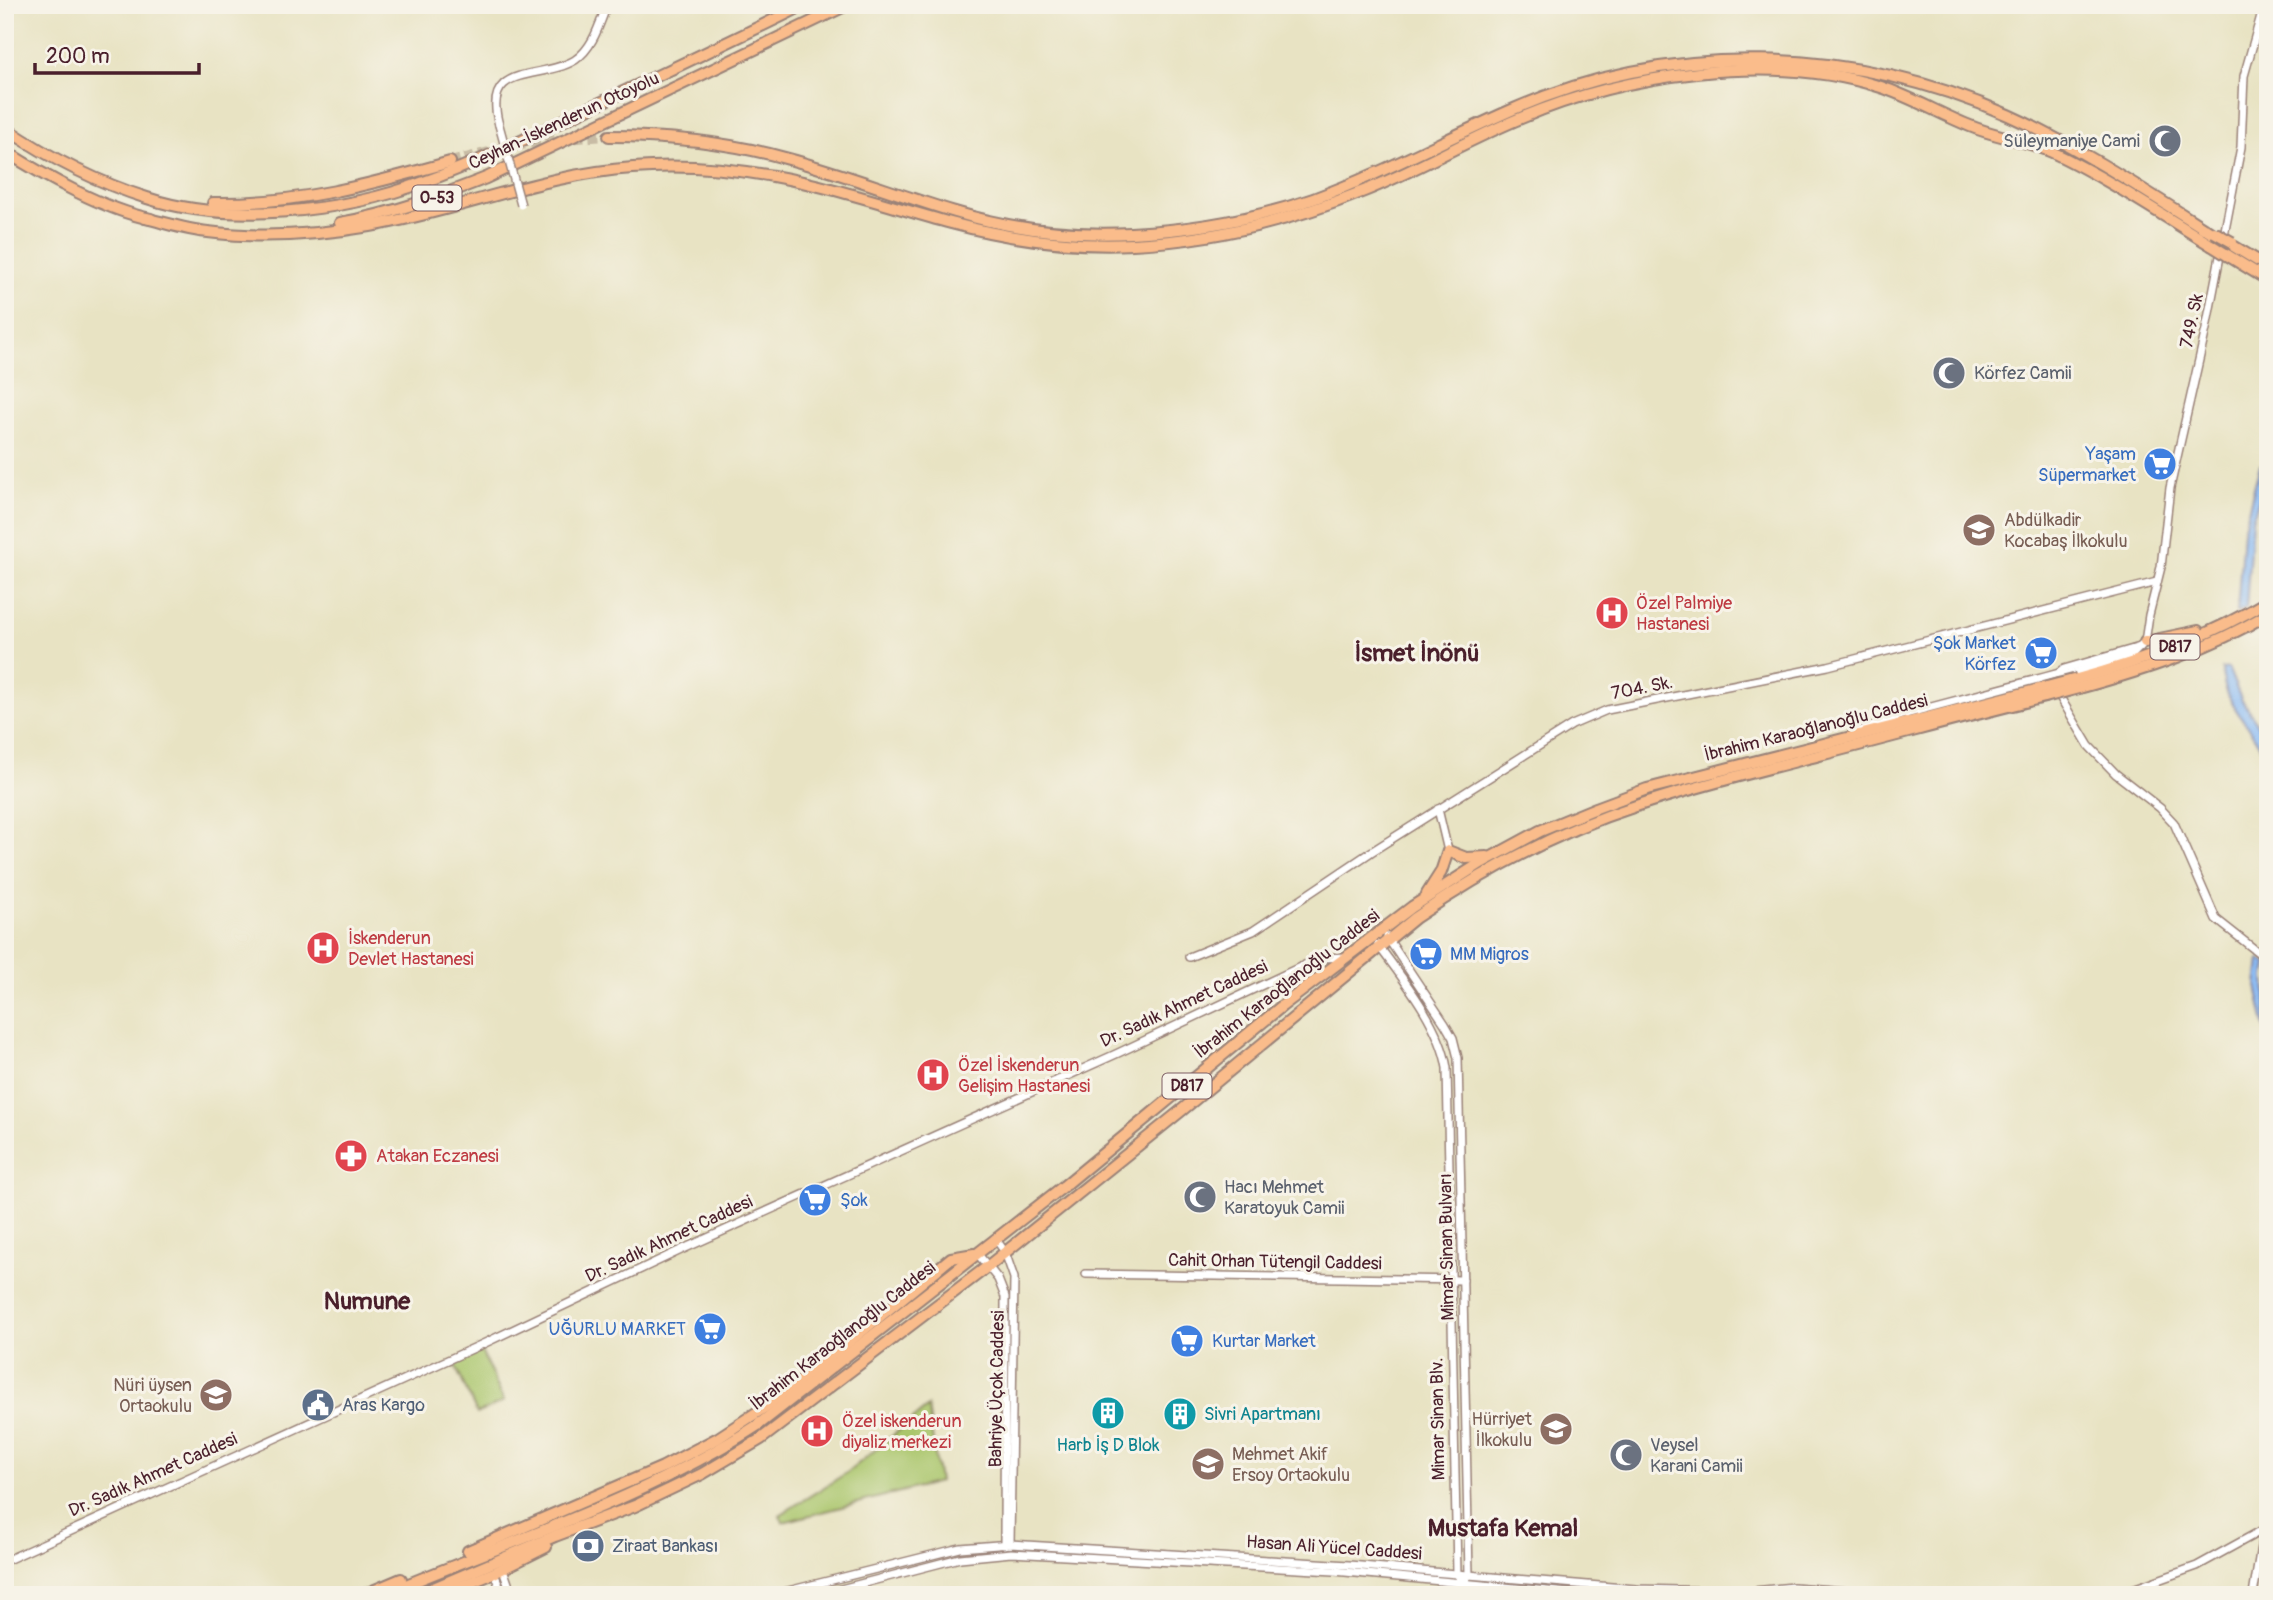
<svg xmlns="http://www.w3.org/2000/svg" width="2273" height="1600" viewBox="0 0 2273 1600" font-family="Pangolin,sans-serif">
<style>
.green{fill:#aac66c;stroke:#7a724c;stroke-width:2}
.water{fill:#89bbf6;stroke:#6a6d90;stroke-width:2}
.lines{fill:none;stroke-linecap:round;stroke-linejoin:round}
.highway-tunnel{stroke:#c8bca5;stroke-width:10;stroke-dasharray:10 5;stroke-linecap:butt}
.minor-casing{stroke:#998177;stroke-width:10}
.highway-casing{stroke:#998177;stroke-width:14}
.minor{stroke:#fff;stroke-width:7}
.highway{stroke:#fabc8b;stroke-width:10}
.minor-bridge-casing{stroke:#998177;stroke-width:10;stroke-linecap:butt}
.highway-bridge-casing{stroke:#998177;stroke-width:14;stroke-linecap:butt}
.minor-bridge{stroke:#fff;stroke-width:7}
.highway-bridge{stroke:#fabc8b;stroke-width:10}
.labels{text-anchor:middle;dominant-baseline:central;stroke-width:6;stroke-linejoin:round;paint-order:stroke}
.shield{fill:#f7f3e8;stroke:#7e5f64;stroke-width:2}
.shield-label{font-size:16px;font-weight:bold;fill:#4a1f2b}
.street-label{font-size:18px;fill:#4a1f2b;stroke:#f7f3e8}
.worship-label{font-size:18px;fill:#5b616d;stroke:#f7f3e8;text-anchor:start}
.shop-label{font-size:18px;fill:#366cbe;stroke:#f7f3e8;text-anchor:end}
.education-label{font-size:18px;fill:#785e54;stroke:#f7f3e8;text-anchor:start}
.health-label{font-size:18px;fill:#be3a42;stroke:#f7f3e8;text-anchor:start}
.service-label{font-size:18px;fill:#4e5e75;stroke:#f7f3e8;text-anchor:start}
.culture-label{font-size:18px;fill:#0d838f;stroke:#f7f3e8;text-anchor:start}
.district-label{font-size:24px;font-weight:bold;fill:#4a1f2b;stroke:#f7f3e8}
</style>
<rect width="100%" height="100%" fill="#f7f3e8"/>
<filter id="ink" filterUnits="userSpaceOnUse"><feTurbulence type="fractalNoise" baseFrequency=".0143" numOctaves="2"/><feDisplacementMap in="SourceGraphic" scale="14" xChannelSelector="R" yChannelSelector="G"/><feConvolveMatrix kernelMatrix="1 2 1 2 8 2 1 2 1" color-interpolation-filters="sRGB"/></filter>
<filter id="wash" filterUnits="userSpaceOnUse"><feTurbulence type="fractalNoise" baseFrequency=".00686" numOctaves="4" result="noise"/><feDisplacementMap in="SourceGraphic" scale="28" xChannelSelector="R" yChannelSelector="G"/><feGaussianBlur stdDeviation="1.57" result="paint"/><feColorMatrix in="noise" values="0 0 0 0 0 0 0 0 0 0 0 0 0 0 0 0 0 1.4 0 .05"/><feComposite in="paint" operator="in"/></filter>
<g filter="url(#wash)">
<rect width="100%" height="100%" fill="#e8e3c3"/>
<!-- green -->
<g class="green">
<polygon points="481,1351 504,1401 477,1414 454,1363"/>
<polygon points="928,1407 939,1482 783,1522 780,1515 848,1472"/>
</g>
<!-- water -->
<g class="water">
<polygon points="2260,465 2268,466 2268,472 2252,520 2246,608 2237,613 2243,531"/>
<path d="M2228 668 2241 699 2255 720 2268 744V769C2261 730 2224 711 2222 669Z"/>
<polygon points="2260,959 2267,964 2265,977 2268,1039 2257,986"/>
</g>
</g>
<g filter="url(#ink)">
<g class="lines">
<!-- highway-tunnel -->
<g class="highway-tunnel">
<polyline points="515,146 548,140 609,136"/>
<polyline points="450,162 489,152"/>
</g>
<defs>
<g id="minor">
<path d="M499 125C481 62 541 81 575 60 593 48 599 25 607 5"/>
<polyline points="2059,673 2064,669 2140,647"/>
<polyline points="2057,692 2089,746 2116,774 2160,808 2174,823 2216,919 2268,960"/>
<polyline points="1857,732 1901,715 2045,677 2059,673 2067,675 2133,654 2145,642 2149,615 2161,567 2170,488 2206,329 2241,147 2244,76 2264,5"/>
<polyline points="1438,809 1448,851"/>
<path d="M1378 945C1404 980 1440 1025 1447 1068L1457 1574 1463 1583 1469 1575 1458 1058 1453 1038 1445 1024 1387 937"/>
<polyline points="1189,957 1253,931 1371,852 1572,725 1607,710 1828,666 2157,582"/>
<polyline points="995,1238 1005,1252 1014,1278 1010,1544"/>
<polyline points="977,1253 998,1279 1005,1297 1004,1545"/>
<polyline points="1086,1274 1463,1280"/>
<polyline points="5,1561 485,1343 681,1250 1116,1054 1311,962 1321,958 1347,957"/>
<polyline points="503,1569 512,1595"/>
<polyline points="494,1573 503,1595"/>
<polyline points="772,1595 960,1548 1010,1544 1349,1565 1636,1589 1720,1591 1725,1594 1793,1587 1898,1595"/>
<polyline points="818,1595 960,1558 1011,1553 1334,1571 1590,1595"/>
<polyline points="2116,1595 2197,1566 2268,1527"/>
<polyline points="2253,1595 2264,1528"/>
</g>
<g id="highway">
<path d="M5 128C50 158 96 182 147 198 228 225 345 212 424 182 477 163 528 138 579 113 654 77 730 42 804 5"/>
<path d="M609 136C669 136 727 142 785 158 842 173 898 195 955 212 1011 229 1072 236 1131 233 1192 230 1255 219 1313 199 1382 174 1447 138 1514 109 1671 40 1852 46 2008 115 2079 147 2147 192 2213 234"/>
<path d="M5 151C44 176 105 210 151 219"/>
<path d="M213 203C298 204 369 185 450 162"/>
<path d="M145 218C166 223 187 230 208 232 262 239 317 235 370 226 459 211 542 174 633 168 680 164 727 168 773 176 834 187 892 207 951 223 1010 239 1072 247 1133 244 1213 240 1290 221 1364 191 1417 170 1467 140 1521 118 1624 74 1772 52 1881 87 1911 97 1940 114 1970 126 1996 137 2026 140 2052 152 2107 178 2159 213 2211 245"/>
<path d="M340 223C391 214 438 197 486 178L847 5"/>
<polyline points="2230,244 2268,267"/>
<polyline points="2227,255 2268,280"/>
<polyline points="2145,642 2198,631"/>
<path d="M2077 679C2144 661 2208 637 2268 601"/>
<path d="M2079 688C2145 670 2209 649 2268 614"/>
<polyline points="1427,894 1441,872 1448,851 1466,858 1487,857"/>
<polyline points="468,1551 663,1467 718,1438 788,1392 951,1258 974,1254"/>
<polyline points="363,1595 401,1579"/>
<path d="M382 1595C507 1542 645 1499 758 1425L1064 1186 1282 1006 1412 907 1481 863 1540 831 1596 808 1647 789 2043 688"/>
<path d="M417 1595 555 1536 635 1506 702 1474 761 1439 987 1267 1182 1110 1415 918C1482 872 1558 831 1636 806 1696 786 1758 771 1820 755 1895 736 1970 715 2045 697"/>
<polyline points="440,1595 494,1573 546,1547"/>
</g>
</defs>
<!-- minor casing -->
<use href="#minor" class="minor-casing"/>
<!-- highway casing -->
<use href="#highway" class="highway-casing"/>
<!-- minor -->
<use href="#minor" class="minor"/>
<!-- highway -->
<use href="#highway" class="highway"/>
<defs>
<polyline id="minor-bridge" points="499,125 521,205"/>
<g id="highway-bridge">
<polyline points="2214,232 2232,242"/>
<polyline points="2211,245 2227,255"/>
<polyline points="2043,688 2077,679"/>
<polyline points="2045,697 2079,688"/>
</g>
</defs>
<!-- minor-bridge casing -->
<use href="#minor-bridge" class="minor-bridge-casing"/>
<!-- highway-bridge casing -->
<use href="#highway-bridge" class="highway-bridge-casing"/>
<!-- minor-bridge -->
<use href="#minor-bridge" class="minor-bridge"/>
<!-- highway-bridge -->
<use href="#highway-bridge" class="highway-bridge"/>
</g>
</g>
<!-- icons -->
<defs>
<symbol id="mosque-disc" viewBox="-11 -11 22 22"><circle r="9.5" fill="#6b7280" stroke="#f7f3e8"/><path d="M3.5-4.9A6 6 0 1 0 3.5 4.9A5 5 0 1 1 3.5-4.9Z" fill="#fff"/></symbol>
<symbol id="supermarket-disc" viewBox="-11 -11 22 22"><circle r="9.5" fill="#3f7fe0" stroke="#f7f3e8"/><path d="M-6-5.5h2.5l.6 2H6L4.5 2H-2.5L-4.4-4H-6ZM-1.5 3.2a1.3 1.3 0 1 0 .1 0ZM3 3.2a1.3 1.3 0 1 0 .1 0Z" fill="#fff"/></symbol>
<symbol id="school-disc" viewBox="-11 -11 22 22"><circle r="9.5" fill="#8d6e63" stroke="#f7f3e8"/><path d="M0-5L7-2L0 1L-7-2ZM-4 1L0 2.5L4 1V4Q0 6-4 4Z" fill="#fff"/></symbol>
<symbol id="hospital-disc" viewBox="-11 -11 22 22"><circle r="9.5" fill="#e0444e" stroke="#f7f3e8"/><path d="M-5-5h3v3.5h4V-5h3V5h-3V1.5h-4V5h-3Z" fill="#fff"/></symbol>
<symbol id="pharmacy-disc" viewBox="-11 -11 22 22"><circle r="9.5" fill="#e0444e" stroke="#f7f3e8"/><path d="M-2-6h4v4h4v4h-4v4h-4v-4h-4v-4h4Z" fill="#fff"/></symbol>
<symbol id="civic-disc" viewBox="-11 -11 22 22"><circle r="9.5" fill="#5c6f8a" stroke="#f7f3e8"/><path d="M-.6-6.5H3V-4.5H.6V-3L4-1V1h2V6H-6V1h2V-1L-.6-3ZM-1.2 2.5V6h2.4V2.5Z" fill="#fff"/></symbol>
<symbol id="building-disc" viewBox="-11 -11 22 22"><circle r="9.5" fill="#0f9aa8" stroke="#f7f3e8"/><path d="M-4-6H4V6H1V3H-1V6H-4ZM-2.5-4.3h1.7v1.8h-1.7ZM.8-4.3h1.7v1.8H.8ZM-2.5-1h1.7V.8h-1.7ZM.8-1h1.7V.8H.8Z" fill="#fff"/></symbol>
<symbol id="bank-disc" viewBox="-11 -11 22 22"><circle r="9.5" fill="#5c6f8a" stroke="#f7f3e8"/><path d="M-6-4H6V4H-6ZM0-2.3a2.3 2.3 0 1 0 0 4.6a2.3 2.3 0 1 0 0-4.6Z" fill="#fff"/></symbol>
</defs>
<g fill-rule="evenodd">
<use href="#mosque-disc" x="2146" y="122" width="38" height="38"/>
<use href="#mosque-disc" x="1930" y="354" width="38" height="38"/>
<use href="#supermarket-disc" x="2141" y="445" width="38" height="38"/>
<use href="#school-disc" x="1960" y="511" width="38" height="38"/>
<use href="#hospital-disc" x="1593" y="594" width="38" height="38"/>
<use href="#supermarket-disc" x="2022" y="634" width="38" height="38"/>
<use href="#hospital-disc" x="304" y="929" width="38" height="38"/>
<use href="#supermarket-disc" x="1407" y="935" width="38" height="38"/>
<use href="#hospital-disc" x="914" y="1056" width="38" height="38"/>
<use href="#pharmacy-disc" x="332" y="1137" width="38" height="38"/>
<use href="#mosque-disc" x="1181" y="1178" width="38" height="38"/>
<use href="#supermarket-disc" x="796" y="1181" width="38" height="38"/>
<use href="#supermarket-disc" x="691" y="1310" width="38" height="38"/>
<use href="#supermarket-disc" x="1168" y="1322" width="38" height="38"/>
<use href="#school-disc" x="197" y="1376" width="38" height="38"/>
<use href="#civic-disc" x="299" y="1386" width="38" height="38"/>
<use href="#building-disc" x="1089" y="1394" width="38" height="38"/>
<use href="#building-disc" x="1161" y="1395" width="38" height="38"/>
<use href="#school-disc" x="1537" y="1410" width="38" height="38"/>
<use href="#hospital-disc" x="798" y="1412" width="38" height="38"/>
<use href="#mosque-disc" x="1607" y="1436" width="38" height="38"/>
<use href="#school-disc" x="1189" y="1445" width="38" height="38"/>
<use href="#bank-disc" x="569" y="1527" width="38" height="38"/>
</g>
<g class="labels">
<!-- shield labels -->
<g class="shield">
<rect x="412.5" y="185.5" width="49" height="25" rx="5"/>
<rect x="2150.5" y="634.5" width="49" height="25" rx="5"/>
<rect x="1162.5" y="1073.5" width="49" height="25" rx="5"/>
</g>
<g class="shield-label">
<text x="437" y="198">O-53</text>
<text x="2175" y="647">D817</text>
<text x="1187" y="1086">D817</text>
</g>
<!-- street labels -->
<g class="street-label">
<text transform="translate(564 121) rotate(-25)">Ceyhan-İskenderun Otoyolu</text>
<text transform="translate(2192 321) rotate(-78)">749. Sk</text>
<text transform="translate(1642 688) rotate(-11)">704. Sk.</text>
<text transform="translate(1816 728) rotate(-14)">İbrahim Karaoğlanoğlu Caddesi</text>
<text transform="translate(1287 984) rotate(-38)">İbrahim Karaoğlanoğlu Caddesi</text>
<text transform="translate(1184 1004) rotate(-25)">Dr. Sadık Ahmet Caddesi</text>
<text transform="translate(669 1239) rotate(-25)">Dr. Sadık Ahmet Caddesi</text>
<text transform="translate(1447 1247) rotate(-91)">Mimar Sinan Bulvarı</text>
<text transform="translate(1275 1262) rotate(1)">Cahit Orhan Tütengil Caddesi</text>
<text transform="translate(843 1336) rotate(-38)">İbrahim Karaoğlanoğlu Caddesi</text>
<text transform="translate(997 1389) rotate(-89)">Bahriye Üçok Caddesi</text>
<text transform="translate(1438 1419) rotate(-91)">Mimar Sinan Blv.</text>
<text transform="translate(153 1475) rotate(-24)">Dr. Sadık Ahmet Caddesi</text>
<text transform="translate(1334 1548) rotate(4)">Hasan Ali Yücel Caddesi</text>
</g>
<!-- worship labels -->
<g class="worship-label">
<text x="2140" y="141" text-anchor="end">Süleymaniye Cami</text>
<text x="1974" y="373">Körfez Camii</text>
<text x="1224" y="1187">Hacı Mehmet<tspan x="1224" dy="21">Karatoyuk Camii</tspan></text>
<text x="1650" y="1445">Veysel<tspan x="1650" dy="21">Karani Camii</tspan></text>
</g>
<!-- shop labels -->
<g class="shop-label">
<text x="2136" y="454">Yaşam<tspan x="2136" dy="21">Süpermarket</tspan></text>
<text x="2016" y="643">Şok Market<tspan x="2016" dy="21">Körfez</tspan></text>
<text x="1450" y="954" text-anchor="start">MM Migros</text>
<text x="840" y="1200" text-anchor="start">Şok</text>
<text x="686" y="1329">UĞURLU MARKET</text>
<text x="1212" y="1341" text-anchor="start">Kurtar Market</text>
</g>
<!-- education labels -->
<g class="education-label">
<text x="2004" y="520">Abdülkadir<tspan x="2004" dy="21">Kocabaş İlkokulu</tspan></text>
<text x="192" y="1385" text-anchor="end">Nüri üysen<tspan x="192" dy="21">Ortaokulu</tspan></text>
<text x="1532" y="1419" text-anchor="end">Hürriyet<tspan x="1532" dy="21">İlkokulu</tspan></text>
<text x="1232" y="1454">Mehmet Akif<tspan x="1232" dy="21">Ersoy Ortaokulu</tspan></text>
</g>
<!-- health labels -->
<g class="health-label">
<text x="1636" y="603">Özel Palmiye<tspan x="1636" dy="21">Hastanesi</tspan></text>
<text x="348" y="938">İskenderun<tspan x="348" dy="21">Devlet Hastanesi</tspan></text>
<text x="958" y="1065">Özel İskenderun<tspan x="958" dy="21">Gelişim Hastanesi</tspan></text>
<text x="376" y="1156">Atakan Eczanesi</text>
<text x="842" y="1421">Özel iskenderun<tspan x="842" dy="21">diyaliz merkezi</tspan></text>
</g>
<!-- service labels -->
<g class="service-label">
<text x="342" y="1405">Aras Kargo</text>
<text x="612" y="1546">Ziraat Bankası</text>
</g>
<!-- culture labels -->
<g class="culture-label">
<text x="1204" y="1414">Sivri Apartmanı</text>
<text x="1108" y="1445" text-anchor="middle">Harb İş D Blok</text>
</g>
<!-- district labels -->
<g class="district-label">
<text x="1417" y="653">İsmet İnönü</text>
<text x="367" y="1301">Numune</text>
<text x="1503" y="1528">Mustafa Kemal</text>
</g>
</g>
<!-- margin -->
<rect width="2273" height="1600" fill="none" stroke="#f7f3e8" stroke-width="28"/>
<!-- scale -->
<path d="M35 63v10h164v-10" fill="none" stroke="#4a1f2b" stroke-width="3.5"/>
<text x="46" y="63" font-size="21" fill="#4a1f2b" stroke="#f7f3e8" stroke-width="5" paint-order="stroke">200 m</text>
</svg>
